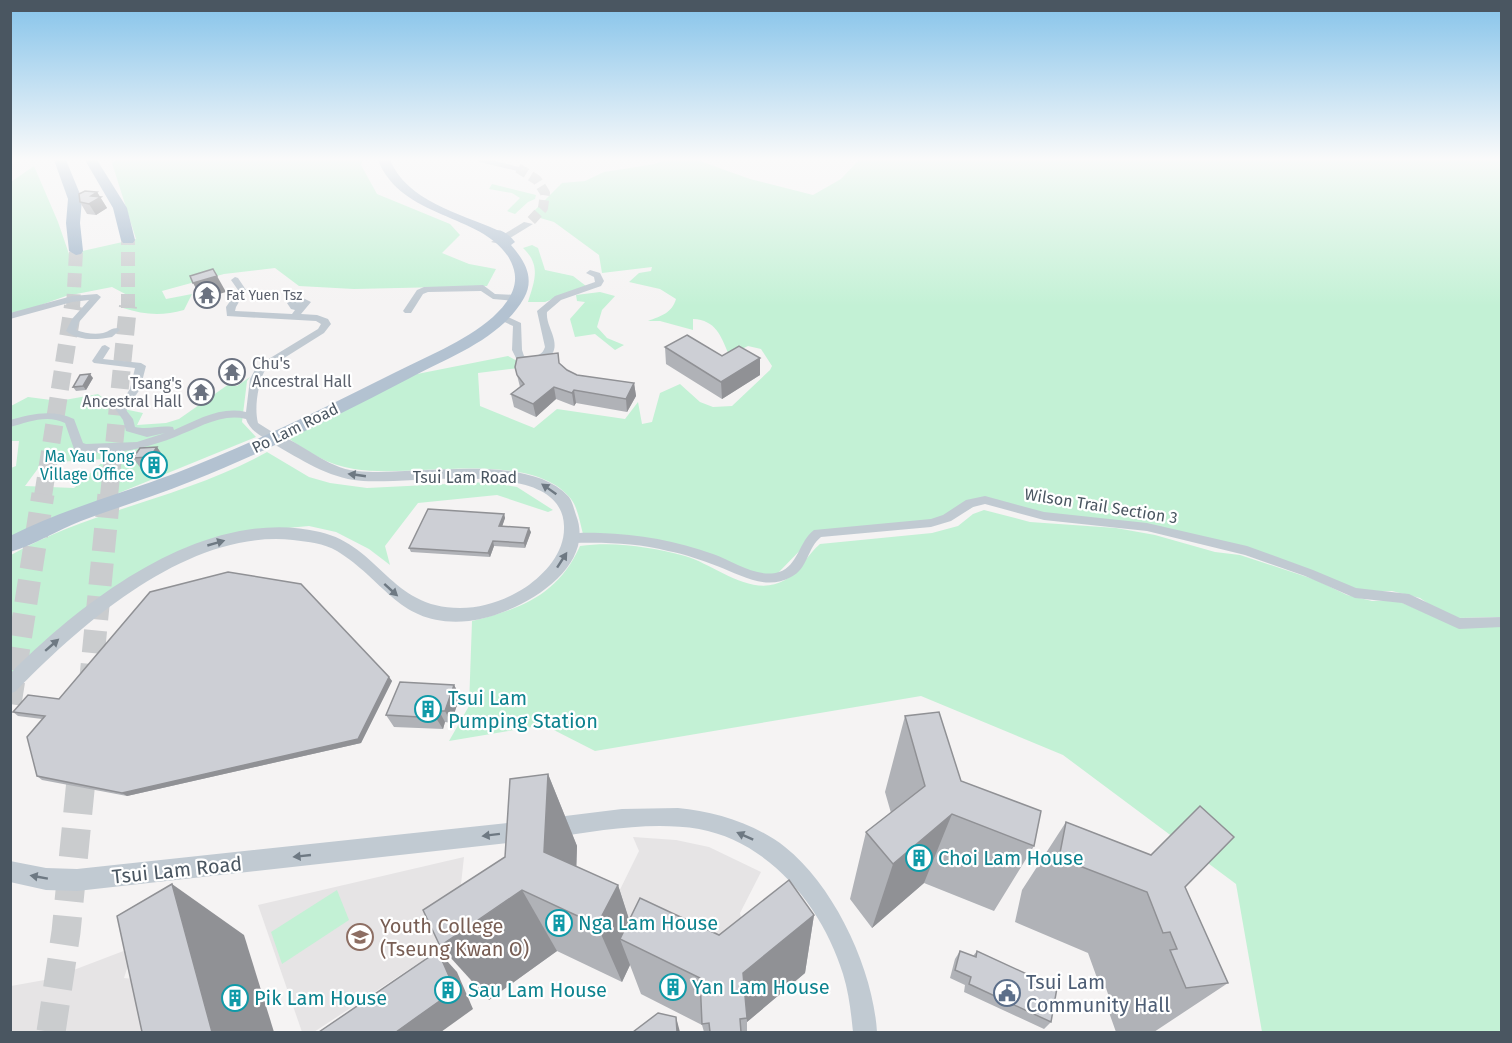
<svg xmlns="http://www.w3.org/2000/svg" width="1512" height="1043" viewBox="0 0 1512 1043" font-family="'Fira Sans',sans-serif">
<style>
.education{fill:#e6e4e5}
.green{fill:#c3f1d5;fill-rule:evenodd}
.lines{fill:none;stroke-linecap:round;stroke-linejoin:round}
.tertiary-tunnel{stroke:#caccce;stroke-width:10;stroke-dasharray:10 5;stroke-linecap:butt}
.trunk-tunnel-far3{stroke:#caccce;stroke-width:14;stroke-dasharray:14 7;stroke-linecap:butt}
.trunk-tunnel-far2{stroke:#caccce;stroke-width:18;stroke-dasharray:18 9;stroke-linecap:butt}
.trunk-tunnel-far1{stroke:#caccce;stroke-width:23;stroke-dasharray:23 11;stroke-linecap:butt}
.trunk-tunnel{stroke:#caccce;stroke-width:29;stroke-dasharray:29 15;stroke-linecap:butt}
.minor{fill:#c1cad2;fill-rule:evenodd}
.tertiary{fill:#c1cad2;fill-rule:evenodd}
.primary{fill:#b3c2d1;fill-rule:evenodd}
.trunk{fill:#9fb4c9;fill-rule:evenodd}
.wall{fill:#b0b2b7}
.shaded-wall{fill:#909195}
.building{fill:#cdcfd5;stroke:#909195;stroke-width:1.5}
.oneway{fill:#6e7983}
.labels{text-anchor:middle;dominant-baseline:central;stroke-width:4.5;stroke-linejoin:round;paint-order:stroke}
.far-worship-label{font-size:14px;fill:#5b616d;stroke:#fff;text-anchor:start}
.worship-label{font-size:16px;fill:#5b616d;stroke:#fff;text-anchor:start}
.street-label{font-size:16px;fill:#4a5661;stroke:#fff}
.culture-label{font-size:16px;fill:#0d838f;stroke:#fff;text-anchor:end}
.near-culture-label{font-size:20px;fill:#0d838f;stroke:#fff;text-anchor:start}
.near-street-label{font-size:20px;fill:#4a5661;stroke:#fff}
.near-education-label{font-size:20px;fill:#785e54;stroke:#fff;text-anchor:start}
.near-service-label{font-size:20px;fill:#4e5e75;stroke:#fff;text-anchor:start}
</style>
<rect width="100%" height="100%" fill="#f5f3f3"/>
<!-- education -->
<g class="education">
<polygon points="633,837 676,840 709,847 761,872 740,913 743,927 730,957 608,914 639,851"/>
<polygon points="464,857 456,930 446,945 314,1032 302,1032 258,905"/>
<polygon points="134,947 124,978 144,980 154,1032 11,1032 11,986 50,979"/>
</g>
<!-- green -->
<g class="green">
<path d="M116 160H363L361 165 377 194 450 224 460 235 442 253 469 264 496 269 487 286 354 289 299 286 275 268 224 274 162 291 166 299 192 294 184 310C162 316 145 315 123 308L129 296 112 287 66 296 24 311 11 313V182L34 166 58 222 69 254 136 239 112 163Z"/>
<path d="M663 160H697L750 179 813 195 841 179 859 160H1501V617L1457 618 1439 611 1420 598 1392 591 1367 592 1191 538 982 502 951 519 814 536 778 573 765 577 692 549 583 534C580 523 578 508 571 499 531 448 413 479 354 469 328 465 308 452 288 438L412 375 508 356 519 362V368L478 373 480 406 534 428 557 409 625 419 638 402 642 424 652 422 660 393 680 384 700 402 713 407 732 406 770 370 772 366 761 349 748 346 729 355C721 336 716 320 693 319V330L660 321H648C661 316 672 313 676 299L660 289 629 282 639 273 651 271 652 267 602 273 599 255 554 222 530 215 562 183 585 181 604 172 655 164Z"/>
<polygon points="492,184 536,195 535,199 528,202 515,214 507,211 520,198 512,193 489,189"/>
<path d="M532 245 538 248 545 270 573 276 586 286 545 302H528C535 280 541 265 523 248Z"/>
<polygon points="600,292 615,296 602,310 597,327 607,338 624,345 615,350 595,334 575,337 570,319 585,302 577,301 576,295"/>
<path d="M250 377 247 381 242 422 256 437 11 537V468L16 466 19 441H11V406L28 397 59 401 98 394 114 407 143 413 137 425 166 423 179 419 229 384 237 386ZM106 459 74 488 25 486 42 463Z"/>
<path d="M267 452 309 477 330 483 367 488 488 482 517 487 553 510 548 512 497 495 418 503 385 546 390 565 369 549 336 532 309 526 242 532 186 548 11 677V555C90 510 187 497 267 452Z"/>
<path d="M984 510 1030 522 1116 528 1155 535 1215 552 1240 555 1316 580 1347 595 1372 601 1396 600 1435 617 1501 627V1032H1262L1236 884 1063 755 921 696 595 751 544 725 449 741 469 706 472 621C521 609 558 595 580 546 615 541 651 547 685 556 716 565 752 599 785 580 799 572 808 554 820 544L932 533 958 526 973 514Z"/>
<polygon points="337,890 349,920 282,964 271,932"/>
</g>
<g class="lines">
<!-- tertiary-tunnel -->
<polyline class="tertiary-tunnel" points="518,168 537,180 545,193 543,208 528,224"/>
<!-- trunk-tunnel-far3 -->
<g class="trunk-tunnel-far3">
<polyline points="73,308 76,251"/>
<polyline points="128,308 128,240"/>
</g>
<!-- trunk-tunnel-far2 -->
<g class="trunk-tunnel-far2">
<polyline points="43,496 73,306"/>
<polyline points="109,496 128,306"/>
</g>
<!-- trunk-tunnel-far1 -->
<g class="trunk-tunnel-far1">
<polyline points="90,687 109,494"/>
<polyline points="10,704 43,494"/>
</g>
<!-- trunk-tunnel -->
<polyline class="trunk-tunnel" points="51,1032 66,932 83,760"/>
<!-- minor -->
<g class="minor">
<path d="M590 270 600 273 604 281 601 286 561 300 547 312C546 322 552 330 554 340 559 363 532 364 517 360L512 350 513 326 498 319V315H504L521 323 522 350 524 356C533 357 542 357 545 347L537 311 555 296 595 282 594 277 586 273Z"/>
<path d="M235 277 238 278 246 290 236 307 235 311 292 314 295 310 291 309 287 303 301 297 311 302 301 314 317 315 328 319 331 324 324 333 265 370C258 384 254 408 258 423L277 435 278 438 277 441C266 442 249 430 246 419 221 413 199 428 175 437 144 449 107 458 74 449L65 423C47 414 28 422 10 427V420C32 414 52 409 74 419L83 443 86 444 137 442 165 433 147 437 126 431 123 420 116 410 130 389 135 368 94 363 92 361 102 346 105 345 110 348 103 359 141 363 146 366 140 389 126 410 133 419 135 427C149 430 159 425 173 427L174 430C197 420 221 406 246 412L250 379 257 366 318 329 321 324 316 321 227 316 226 307 238 290 231 280Z"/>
<polygon points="483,285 495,294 516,295 520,298 516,301 493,299 481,291 428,292 423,294 411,313 405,313 403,311 417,290 424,287"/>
<path d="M97 294 101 297 79 322 76 330C84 333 95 335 103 333 110 331 111 328 118 328L120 330 112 337C97 340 78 341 66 331L72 319 89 300 72 302 10 319V313L72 296Z"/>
<path d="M985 496 1044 512 1147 523 1247 546 1313 570 1356 588 1409 594 1460 618 1502 617V627L1459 629 1402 603 1355 598 1305 576 1245 555 1147 531 1044 520 985 504 973 507 951 521 931 527 821 537C807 548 808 569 791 577 766 591 741 575 717 566 701 560 685 554 668 551 637 543 605 542 572 543L568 541 566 538 568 535C578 532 590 533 600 533 639 534 677 541 713 554 733 561 758 579 779 572 798 566 799 541 814 530L931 519 943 515 966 500Z"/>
</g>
<!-- tertiary -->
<g class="tertiary">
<polygon points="478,160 492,160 523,168 518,171 479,162"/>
<polygon points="524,222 533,224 500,244 491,242"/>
<path d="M273 433C303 442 325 468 357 471 413 477 526 451 568 496 572 500 574 509 576 515 598 571 514 616 469 621 400 628 386 581 337 551 323 543 309 542 293 540 189 529 83 622 16 691L10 694V674C84 599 207 505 320 532 380 546 390 608 460 608 484 608 506 600 526 587 546 573 565 552 564 526 562 453 400 488 354 480 322 475 296 456 268 441L266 438Z"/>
<path d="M678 808C714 811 756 824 785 847 835 887 873 969 877 1032H853C851 1013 849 993 843 974 823 908 770 842 699 829 650 821 597 831 549 838L542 835 539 828 542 821 549 818 622 809Z"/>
<polygon points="526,821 533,824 536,831 533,838 526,841 77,891 46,890 10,882 10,861 46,868 77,869"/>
</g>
<!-- primary -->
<path class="primary" d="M378 160H390C407 201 459 213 497 230 504 230 511 237 515 242L511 245C525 261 535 278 524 298 501 339 449 357 410 378 339 415 267 451 192 481 156 496 118 507 81 521 57 530 35 545 10 552V536C63 509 121 494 176 473 249 445 320 410 390 375 425 357 463 343 493 317 506 305 519 289 514 270 498 213 403 224 378 160Z"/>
<!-- trunk -->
<g class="trunk">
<polygon points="54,160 66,160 82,199 80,223 83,251 81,254 76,255 69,251 66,223 68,199"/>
<polygon points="85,160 97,160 127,208 135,240 133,243 123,243 121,240 113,208"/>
</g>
</g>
<!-- wall -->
<g class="wall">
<polygon points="97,192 107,208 96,215 87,214 80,202"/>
<polygon points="665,347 722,356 760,358 760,375 722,399 666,364"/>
<polygon points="560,364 567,370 577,375 634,383 636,396 627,412 576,403 574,406 556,399 536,417 514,407 511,394 520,387 515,367"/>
<polygon points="93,378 86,390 76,391 73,387"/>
<polygon points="140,448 166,460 159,470 142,470 133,458"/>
<polygon points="504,514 505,518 502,526 531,532 525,548 494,546 490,557 411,552 409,548"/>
<polygon points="389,677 392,681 361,743 127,796 42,780 37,776 42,719 18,716 13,712 59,699"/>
<polygon points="454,685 460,696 451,723 445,722 443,729 394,727 386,715"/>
<polygon points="905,716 961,781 1034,846 994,911 924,883 872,928 850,899 866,832 891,813 885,792"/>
<polygon points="548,774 577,846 576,867 618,885 629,920 719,935 814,915 805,973 747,1022 747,1032 704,1032 702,1025 641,994 630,965 622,982 557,951 489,1000"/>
<polygon points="1066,822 1151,855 1185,887 1228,983 1154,1032 1116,1032 1106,1004 1110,1000 1106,988 1101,989 1088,953 1015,922 1022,890"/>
<polygon points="960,951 973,956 977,951 1051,1022 1044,1029 964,992 965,985 950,978 955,959"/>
</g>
<!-- shaded-wall -->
<g class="shaded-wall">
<polygon points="97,192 107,208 96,215 89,204 91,196"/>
<polygon points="217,276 226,292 202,299 193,283"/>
<polygon points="760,358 760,375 722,399 721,382"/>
<polygon points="90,374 93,378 86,390 83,386"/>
<polygon points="634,383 636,396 627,412 626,399"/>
<polygon points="554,387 556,399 536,417 533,404"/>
<polygon points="574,390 576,403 574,406 572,393"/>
<polygon points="157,447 166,460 159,470 150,457"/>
<polygon points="504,514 505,518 501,530 499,526"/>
<polygon points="529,528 531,532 525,548 524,543"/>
<polygon points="493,541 494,546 490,557 488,553"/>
<polygon points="389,677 392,681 361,743 127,796 122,793"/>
<polygon points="454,685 460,696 451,723 445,711"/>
<polygon points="439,711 445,722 443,729 436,718"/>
<polygon points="548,774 577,846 575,915 544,852"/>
<polygon points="952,814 924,883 872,928 893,864"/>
<polygon points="172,884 244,935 274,1032 212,1032"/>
<polygon points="618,885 638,947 620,939 630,965 622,982 597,925"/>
<polygon points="522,890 557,951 489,1000 440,946"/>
<polygon points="814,915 805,973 747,1022 743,973"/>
<polygon points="438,951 457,972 473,1009 441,1032 396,1032"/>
<polygon points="676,1017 680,1032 677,1032"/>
</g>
<!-- building -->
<g class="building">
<polygon points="85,191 97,192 91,196 101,197 89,204 80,202 79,194"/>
<polygon points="213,269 217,276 193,283 190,276"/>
<polygon points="687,335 722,356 739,346 760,358 721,382 665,347"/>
<polygon points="558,353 559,363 567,370 577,375 634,383 626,399 574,390 572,393 554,387 533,404 511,394 524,384 517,375 515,367 517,358"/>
<polygon points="90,374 83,386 73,387 80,375"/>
<polygon points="157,447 150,457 133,458 140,448"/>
<polygon points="428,509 504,514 499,526 529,528 524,543 493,541 488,553 409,548"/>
<polygon points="228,572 301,584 389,677 358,739 122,793 37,776 27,737 45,716 13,712 28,695 59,699 150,592"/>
<polygon points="400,682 454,685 445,711 439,711 436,718 386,715"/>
<polygon points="939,712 961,781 1041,811 1034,846 952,814 893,864 866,832 925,786 905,716"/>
<polygon points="548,774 544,852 618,885 597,925 522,890 440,946 423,910 505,857 510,779"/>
<polygon points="1200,806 1234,837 1185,887 1228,983 1186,988 1170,950 1177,949 1170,932 1163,933 1147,892 1059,858 1066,822 1151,855"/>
<polygon points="789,880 814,915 743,973 747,1018 740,1019 741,1032 710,1032 709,1023 702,1024 700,978 620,939 640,898 719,935"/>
<polygon points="172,884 212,1032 142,1032 117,916"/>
<polygon points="438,951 455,990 396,1032 319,1032"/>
<polygon points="960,951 976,957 977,951 1057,988 1051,1022 969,984 971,977 955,970"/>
<polygon points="658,1013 676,1017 677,1032 633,1032"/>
</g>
<!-- one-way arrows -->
<defs><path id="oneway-solid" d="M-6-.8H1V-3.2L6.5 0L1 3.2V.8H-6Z" transform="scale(1.5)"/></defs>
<g class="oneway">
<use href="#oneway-solid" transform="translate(357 475) rotate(-172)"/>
<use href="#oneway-solid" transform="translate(549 489) rotate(-145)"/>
<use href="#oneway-solid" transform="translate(216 543) rotate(-16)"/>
<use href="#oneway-solid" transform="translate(562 560) rotate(-57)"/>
<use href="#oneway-solid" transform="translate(391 590) rotate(42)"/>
<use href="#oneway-solid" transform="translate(52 645) rotate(-41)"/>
<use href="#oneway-solid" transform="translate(491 835) rotate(173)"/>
<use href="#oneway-solid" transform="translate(745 836) rotate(-156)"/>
<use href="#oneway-solid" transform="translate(302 856) rotate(174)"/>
<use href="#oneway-solid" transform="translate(39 877) rotate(-170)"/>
</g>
<!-- sky -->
<linearGradient id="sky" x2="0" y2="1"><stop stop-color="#85c3ea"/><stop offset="0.52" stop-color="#fafafa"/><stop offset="1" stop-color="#fafafa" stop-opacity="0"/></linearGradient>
<rect width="1512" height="306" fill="url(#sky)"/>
<!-- icons -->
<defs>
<symbol id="temple-ring" viewBox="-11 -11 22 22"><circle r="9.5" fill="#fff" stroke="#6b7280" stroke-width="1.5"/><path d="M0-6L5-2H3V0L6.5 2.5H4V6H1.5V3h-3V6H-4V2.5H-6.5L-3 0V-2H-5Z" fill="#6b7280"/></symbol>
<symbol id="building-ring" viewBox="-11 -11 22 22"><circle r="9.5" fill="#fff" stroke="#0f9aa8" stroke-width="1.5"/><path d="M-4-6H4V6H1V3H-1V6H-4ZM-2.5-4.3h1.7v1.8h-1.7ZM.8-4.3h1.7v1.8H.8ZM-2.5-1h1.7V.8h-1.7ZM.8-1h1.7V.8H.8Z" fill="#0f9aa8"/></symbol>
<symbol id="university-ring" viewBox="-11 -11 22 22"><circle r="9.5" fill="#fff" stroke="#8d6e63" stroke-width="1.5"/><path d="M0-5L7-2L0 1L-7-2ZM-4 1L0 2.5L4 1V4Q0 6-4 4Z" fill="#8d6e63"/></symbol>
<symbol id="civic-ring" viewBox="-11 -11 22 22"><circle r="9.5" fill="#fff" stroke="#5c6f8a" stroke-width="1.5"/><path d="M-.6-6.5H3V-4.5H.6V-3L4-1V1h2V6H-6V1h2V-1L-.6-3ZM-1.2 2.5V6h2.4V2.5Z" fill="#5c6f8a"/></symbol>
</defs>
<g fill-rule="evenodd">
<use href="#temple-ring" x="192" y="280" width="30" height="30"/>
<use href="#temple-ring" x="217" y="357" width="30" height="30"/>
<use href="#temple-ring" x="186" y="377" width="30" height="30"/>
<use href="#building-ring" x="139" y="450" width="30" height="30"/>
<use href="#building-ring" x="413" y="694" width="30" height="30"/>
<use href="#building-ring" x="904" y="843" width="30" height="30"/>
<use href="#building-ring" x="544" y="908" width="30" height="30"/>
<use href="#university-ring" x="345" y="922" width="30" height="30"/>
<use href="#building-ring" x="658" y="972" width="30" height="30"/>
<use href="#building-ring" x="433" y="975" width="30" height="30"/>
<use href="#civic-ring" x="992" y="978" width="30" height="30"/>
<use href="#building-ring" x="220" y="983" width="30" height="30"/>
</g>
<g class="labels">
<!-- far-worship labels -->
<g class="far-worship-label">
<text x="226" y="295">Fat Yuen Tsz</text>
</g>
<!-- worship labels -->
<g class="worship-label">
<text x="252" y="363">Chu's<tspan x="252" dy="18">Ancestral Hall</tspan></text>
<text x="182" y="383" text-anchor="end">Tsang's<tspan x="182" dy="18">Ancestral Hall</tspan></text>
</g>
<!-- street labels -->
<g class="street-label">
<text transform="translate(295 428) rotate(-26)">Po Lam Road</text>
<text x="465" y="477">Tsui Lam Road</text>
<text transform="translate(1101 506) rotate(9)">Wilson Trail Section 3</text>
</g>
<!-- culture labels -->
<g class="culture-label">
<text x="134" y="456">Ma Yau Tong<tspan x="134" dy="18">Village Office</tspan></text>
</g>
<!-- near-culture labels -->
<g class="near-culture-label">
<text x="448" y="698">Tsui Lam<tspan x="448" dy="23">Pumping Station</tspan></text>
<text x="938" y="858">Choi Lam House</text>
<text x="578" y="923">Nga Lam House</text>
<text x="692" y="987">Yan Lam House</text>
<text x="468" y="990">Sau Lam House</text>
<text x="254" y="998">Pik Lam House</text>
</g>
<!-- near-street labels -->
<g class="near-street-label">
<text transform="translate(177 870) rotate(-6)">Tsui Lam Road</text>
</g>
<!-- near-education labels -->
<g class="near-education-label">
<text x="380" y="926">Youth College<tspan x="380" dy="23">(Tseung Kwan O)</tspan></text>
</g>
<!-- near-service labels -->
<g class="near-service-label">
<text x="1026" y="982">Tsui Lam<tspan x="1026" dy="23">Community Hall</tspan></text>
</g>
</g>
<!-- border -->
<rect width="1512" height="1043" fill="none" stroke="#4a5661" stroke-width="24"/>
</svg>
